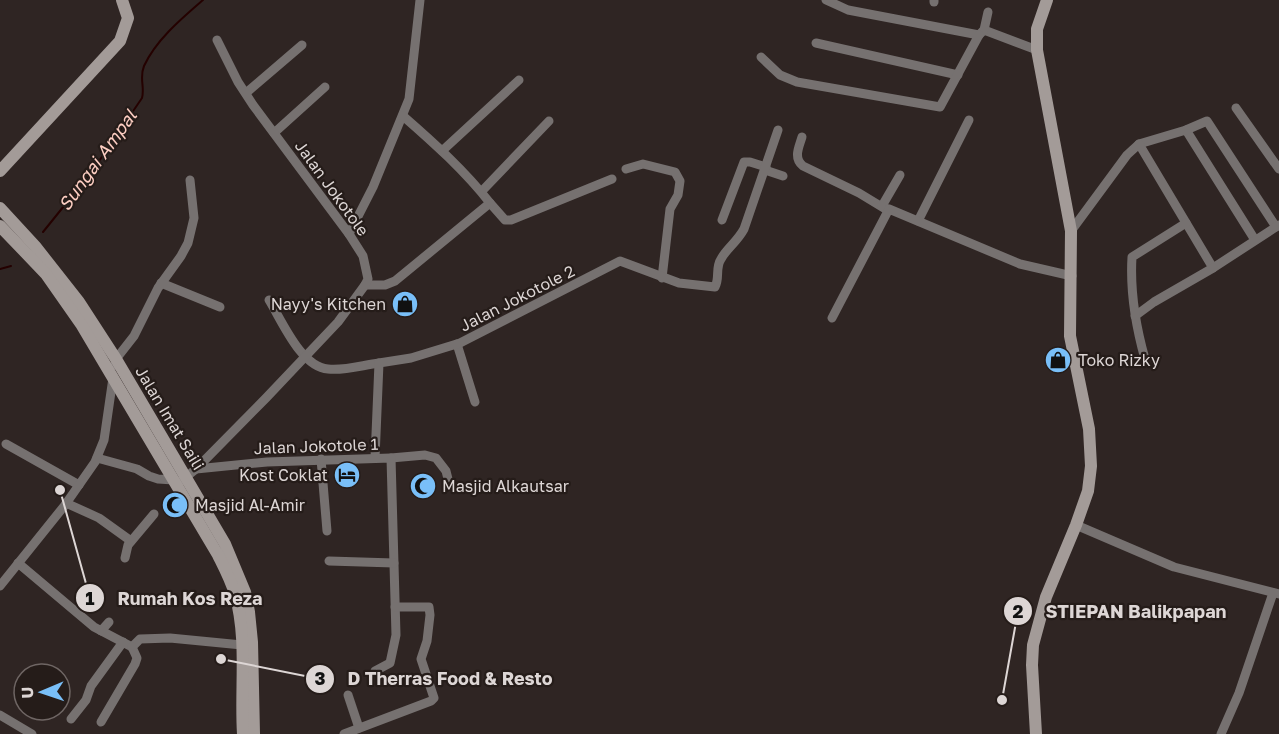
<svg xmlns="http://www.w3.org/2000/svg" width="1279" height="734" viewBox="0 0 1279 734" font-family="'Golos Text',sans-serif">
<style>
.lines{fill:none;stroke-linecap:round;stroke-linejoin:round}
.stream{stroke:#240100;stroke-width:2}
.street{stroke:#767170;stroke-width:9}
.secondary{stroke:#a39b98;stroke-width:12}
.labels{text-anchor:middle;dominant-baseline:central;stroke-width:4.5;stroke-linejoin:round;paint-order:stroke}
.street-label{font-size:16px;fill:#ddd6d5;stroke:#251c19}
.poi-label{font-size:16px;fill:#ddd6d5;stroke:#251c19;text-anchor:start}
.water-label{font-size:18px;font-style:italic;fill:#fdcec2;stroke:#251c19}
.leader{fill:none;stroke:#ddd6d5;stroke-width:2}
.callout-dot{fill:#ddd6d5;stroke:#251c19;stroke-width:2}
.mark-label{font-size:18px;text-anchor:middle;font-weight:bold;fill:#111}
.callout-label{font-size:18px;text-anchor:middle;font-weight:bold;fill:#ddd6d5;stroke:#251c19;stroke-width:4.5;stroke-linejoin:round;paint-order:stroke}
</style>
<rect width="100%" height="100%" fill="#2f2523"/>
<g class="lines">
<!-- stream -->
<g class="stream">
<path d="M43 232 93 170 142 98C145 87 139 78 144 66 156 40 181 19 203 0"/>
<polyline points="0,269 11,266"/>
</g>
<!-- street -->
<g class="street">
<polyline points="826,0 848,10 979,35 984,30 1037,50"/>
<polyline points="934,2 934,0"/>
<polyline points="984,30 988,12"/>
<polyline points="816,43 958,75"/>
<polyline points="761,57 780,75 797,82 940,107 979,35"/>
<polyline points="246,93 302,45"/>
<polyline points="1236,108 1279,169"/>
<polyline points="1186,130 1255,240"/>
<polyline points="274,133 325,87"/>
<path d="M802 137C799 147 793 158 803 166L859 193 887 210"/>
<polyline points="1139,144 1186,130 1207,121 1276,227"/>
<polyline points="442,151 519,80"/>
<polyline points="626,169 643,164 675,172 680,181 678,195 670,209 662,278"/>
<polyline points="765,170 783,176"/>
<polyline points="482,191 549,121"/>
<polyline points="490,203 505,220 511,220 612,179"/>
<polyline points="882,206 900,175"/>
<polyline points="722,220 744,162 750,162 766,167"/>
<polyline points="918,221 969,120"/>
<polyline points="1071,231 1127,155 1139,144 1213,268 1279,225"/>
<polyline points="349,234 373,187 409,99 420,0"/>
<polyline points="161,283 220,307"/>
<path d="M365 285H385L395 281 490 203C465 171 434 143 403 116"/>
<path d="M269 300C282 321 301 367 328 369 344 371 363 365 379 363"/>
<polyline points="1135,316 1154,302 1213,268"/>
<polyline points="832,318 889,209 1020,264 1072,276"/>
<polyline points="457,344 475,402"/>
<path d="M1145 359C1136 327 1130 290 1132 257L1186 223"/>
<polyline points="115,365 116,359 134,336 158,288 181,256 188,243 194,218 190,180"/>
<polyline points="6,444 79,485"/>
<polyline points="97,458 137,469 149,476 158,479 174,480"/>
<path d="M375 458 379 363 411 358 460 343 620 261 679 283 715 287C720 278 715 268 721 259 727 248 737 242 744 229L778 130"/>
<polyline points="391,458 425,455 436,458 446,471 450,487"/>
<polyline points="321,459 327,531"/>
<polyline points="196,469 267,462 391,458 396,635 390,663 375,671"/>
<polyline points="181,481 196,469 266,398 338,322 365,285 368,279 363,256 349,234 253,105 238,82 217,40"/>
<polyline points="66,503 99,518 131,541"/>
<polyline points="1076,525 1174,567 1279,594"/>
<polyline points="125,558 128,545 154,514"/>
<polyline points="329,561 394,563"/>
<polyline points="18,563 94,627 132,647"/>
<polyline points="0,586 65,505 95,462 104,440 113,378"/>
<polyline points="101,631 109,622"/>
<polyline points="132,647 140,639 170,638 242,645"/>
<polyline points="348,695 359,728"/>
<polyline points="0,715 32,734"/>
<polyline points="71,719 86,700 91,686 123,642"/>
<polyline points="101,722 135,664 137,658 132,647"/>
<polyline points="344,734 431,701 434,698 421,659 427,641 430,615 429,607 395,607"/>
<polyline points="1221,734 1239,693 1273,593"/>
</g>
<!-- secondary -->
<g class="secondary">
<polyline points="0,171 120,41 128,18 122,0"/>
<polyline points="0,208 35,246 79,302 116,359 225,544 245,592 249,612 252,642 254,734"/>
<path d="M0 226 46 274 81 324 218 555C224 567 231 580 235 594 248 639 240 688 243 734"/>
<polyline points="1036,734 1032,665 1033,645 1046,597 1076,525 1088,491 1091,466 1089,429 1070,336 1071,231 1037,50 1037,29 1047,0"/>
</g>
</g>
<!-- icons -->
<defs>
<symbol id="shop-disc" viewBox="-11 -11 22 22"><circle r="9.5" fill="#79bff8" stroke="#251c19"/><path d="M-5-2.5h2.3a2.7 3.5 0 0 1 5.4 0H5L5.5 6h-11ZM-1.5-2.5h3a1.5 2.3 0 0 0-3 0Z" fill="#111"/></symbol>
<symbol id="hotel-disc" viewBox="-11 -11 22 22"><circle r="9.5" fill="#79bff8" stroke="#251c19"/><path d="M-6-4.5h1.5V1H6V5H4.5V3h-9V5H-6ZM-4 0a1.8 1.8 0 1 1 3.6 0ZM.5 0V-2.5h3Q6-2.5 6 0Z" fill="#111"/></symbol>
<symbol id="mosque-disc" viewBox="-11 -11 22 22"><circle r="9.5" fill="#79bff8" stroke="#251c19"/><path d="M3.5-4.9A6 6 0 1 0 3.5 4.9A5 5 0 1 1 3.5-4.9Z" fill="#111"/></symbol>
</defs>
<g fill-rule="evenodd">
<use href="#shop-disc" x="390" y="289" width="30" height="30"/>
<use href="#shop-disc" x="1043" y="345" width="30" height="30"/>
<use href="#hotel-disc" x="332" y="460" width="30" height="30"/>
<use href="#mosque-disc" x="408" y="471" width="30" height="30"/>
<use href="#mosque-disc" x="160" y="490" width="30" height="30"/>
</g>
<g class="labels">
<!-- street labels -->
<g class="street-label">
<text transform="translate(332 188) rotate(54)">Jalan Jokotole</text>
<text transform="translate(517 298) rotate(-27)">Jalan Jokotole 2</text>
<text transform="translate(170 418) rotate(59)">Jalan Imat Saili</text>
<text transform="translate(316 446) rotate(-2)">Jalan Jokotole 1</text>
</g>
<!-- poi labels -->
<g class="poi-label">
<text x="386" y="304" text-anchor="end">Nayy's Kitchen</text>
<text x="1078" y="360">Toko Rizky</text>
<text x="328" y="475" text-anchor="end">Kost Coklat</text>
<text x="442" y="486">Masjid Alkautsar</text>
<text x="195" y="505">Masjid Al-Amir</text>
</g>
<!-- water labels -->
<g class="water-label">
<text transform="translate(97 160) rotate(-54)">Sungai Ampal</text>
</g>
</g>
<!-- callouts -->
<path class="leader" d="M60 490L90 598M1002 700L1018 611M221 659L320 679"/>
<g class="callout-dot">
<circle cx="60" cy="490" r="6"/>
<circle cx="1002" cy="700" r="6"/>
<circle cx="221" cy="659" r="6"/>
<circle cx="90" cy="598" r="15"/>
<circle cx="1018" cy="611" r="15"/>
<circle cx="320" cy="679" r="15"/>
</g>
<g class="mark-label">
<text x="90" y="605">1</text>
<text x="1018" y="618">2</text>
<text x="320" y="685">3</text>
</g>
<g class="callout-label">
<text x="190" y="605">Rumah Kos Reza</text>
<text x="1136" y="618">STIEPAN Balikpapan</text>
<text x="450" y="685">D Therras Food &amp; Resto</text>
</g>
<!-- north arrow -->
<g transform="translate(42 692) rotate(268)"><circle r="28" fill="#251c19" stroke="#6f6664" stroke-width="1.5"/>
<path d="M0-4.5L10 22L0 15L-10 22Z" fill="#79bff8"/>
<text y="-9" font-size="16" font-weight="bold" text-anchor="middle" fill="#ddd6d5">U</text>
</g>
</svg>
